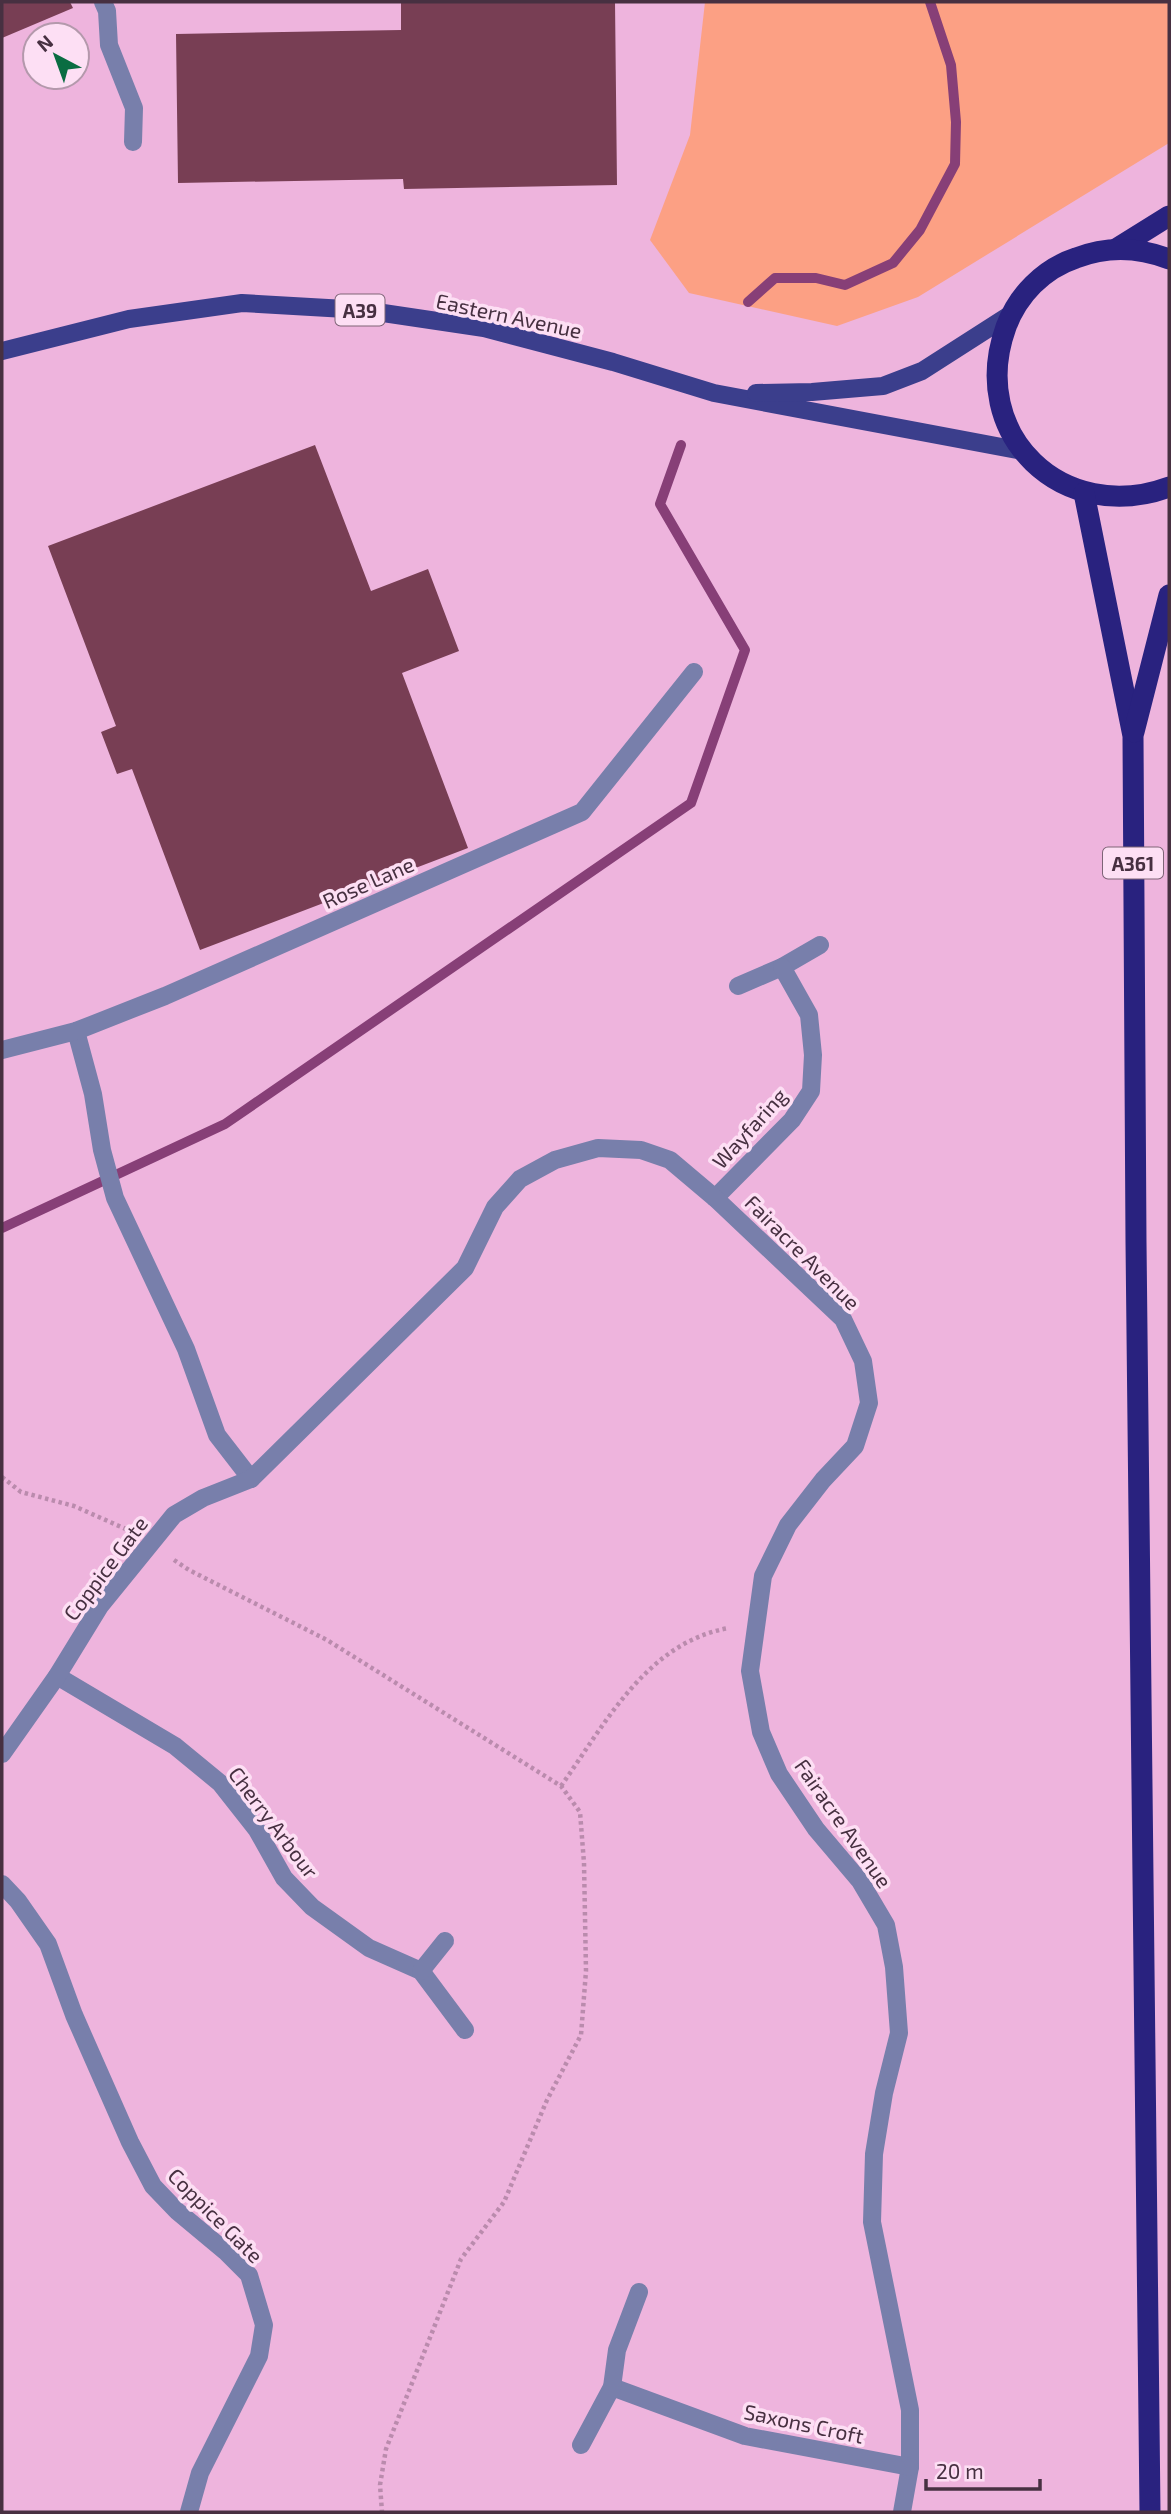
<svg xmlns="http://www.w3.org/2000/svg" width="1171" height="2514" viewBox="0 0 1171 2514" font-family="'Exo 2',sans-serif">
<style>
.green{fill:#fca084}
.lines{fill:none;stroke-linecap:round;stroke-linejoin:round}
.stream{stroke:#873f77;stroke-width:10}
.building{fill:#783e54}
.path{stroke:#ba8bad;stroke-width:4.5;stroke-dasharray:3.5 3.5;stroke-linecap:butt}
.minor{stroke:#787fab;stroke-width:18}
.major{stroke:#3b3e8c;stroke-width:18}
.highway{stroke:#29227f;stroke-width:21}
.labels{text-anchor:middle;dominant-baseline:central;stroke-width:7;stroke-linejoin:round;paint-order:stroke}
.shield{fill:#fddff4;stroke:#7e6477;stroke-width:2}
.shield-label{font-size:19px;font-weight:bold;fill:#473041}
.street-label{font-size:21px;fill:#473041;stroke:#fddff4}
</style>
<rect width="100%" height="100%" fill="#eeb4dd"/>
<!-- green -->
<polygon class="green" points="705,2 1169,2 1169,143 918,297 837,326 689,293 650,240 690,135"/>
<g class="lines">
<!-- stream -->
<g class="stream">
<polyline points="748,302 775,278 816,278 845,285 893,263 920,230 955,164 956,122 951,65 930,2"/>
<polyline points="2,1228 225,1124 691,803 745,650 660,504 681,445"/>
</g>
</g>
<!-- building -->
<g class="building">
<polygon points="2,2 70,2 73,8 2,38"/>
<polygon points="401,2 615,2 617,185 404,189 403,179 178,183 176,34 401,30"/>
<polygon points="315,445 371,591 428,569 459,651 402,673 468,848 200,950 132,769 117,774 101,732 116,726 48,546"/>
</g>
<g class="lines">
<!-- path -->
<g class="path">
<polyline points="2,1477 21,1492 74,1506 128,1530"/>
<polyline points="174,1560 189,1570 327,1640 561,1786 580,1812 584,1863 586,1971 581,2035 547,2100 504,2202 461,2259 386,2449 380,2485 382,2512"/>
<path d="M561 1786C605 1724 647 1642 729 1628"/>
</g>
<!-- minor -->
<g class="minor">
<polyline points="103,2 107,11 109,45 134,108 133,142"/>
<polyline points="738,986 782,967 820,945"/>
<polyline points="76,1031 93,1094 102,1150 115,1198 186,1349 217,1435 251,1479"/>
<polyline points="2,1050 76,1031 165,996 582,812 694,672"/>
<polyline points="715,1198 792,1120 811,1091 813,1055 809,1015 782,967"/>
<polyline points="57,1676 175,1746 220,1783 257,1830 284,1878 312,1907 369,1948 421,1971 465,2030"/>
<polyline points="2,1754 57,1676 100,1606 174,1515 203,1498 251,1479 465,1268 495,1207 520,1179 555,1160 598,1148 641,1150 670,1160 715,1198 843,1319 863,1361 869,1403 855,1446 823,1480 788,1525 763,1576 750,1671 761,1732 779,1774 816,1829 860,1881 886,1925 894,1967 899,2033 884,2093 874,2154 872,2222 910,2410 910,2467 902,2512"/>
<polyline points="2,1884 18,1901 48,1944 74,2015 130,2142 153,2186 177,2211 225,2251 249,2275 264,2325 259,2356 200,2473 189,2512"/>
<polyline points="421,1971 445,1941"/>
<polyline points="612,2387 745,2436 910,2467"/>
<polyline points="581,2445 612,2387 617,2350 639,2292"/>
</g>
<!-- major -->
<g class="major">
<polyline points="2,351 129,319 242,303 363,310 484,328 613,362 714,393 1023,451"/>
<polyline points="756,393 812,392 883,386 922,371 1011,314"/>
</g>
<!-- highway -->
<g class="highway">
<polyline points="1116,249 1169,216"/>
<path d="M1169 259C1138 247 1107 246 1076 258 1043 269 1018 295 1006 327 967 435 1063 526 1169 487"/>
<polyline points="1084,493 1133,736 1136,1242 1150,2512"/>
<polyline points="1134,732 1169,595"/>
</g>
</g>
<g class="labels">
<!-- shield labels -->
<g class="shield">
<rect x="335.5" y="294.5" width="49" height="31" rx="5"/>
<rect x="1103" y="847.5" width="60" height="31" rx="5"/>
</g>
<g class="shield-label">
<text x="360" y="310">A39</text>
<text x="1133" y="863">A361</text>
</g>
<!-- street labels -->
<g class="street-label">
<text transform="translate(509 315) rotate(12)">Eastern Avenue</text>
<text transform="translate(368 882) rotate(-24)">Rose Lane</text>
<text transform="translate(749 1128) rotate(-48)">Wayfaring</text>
<text transform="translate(803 1252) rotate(45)">Fairacre Avenue</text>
<text transform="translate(105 1568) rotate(-53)">Coppice Gate</text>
<text transform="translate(274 1822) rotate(53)">Cherry Arbour</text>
<text transform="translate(844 1823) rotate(55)">Fairacre Avenue</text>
<text transform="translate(216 2215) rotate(45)">Coppice Gate</text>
<text transform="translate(804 2423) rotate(12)">Saxons Croft</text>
</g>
</g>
<!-- border -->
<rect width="1171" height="2514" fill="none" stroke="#473041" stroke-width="7"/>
<!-- north arrow -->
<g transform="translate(56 56) rotate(319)"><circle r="33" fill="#fddff4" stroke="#b499ac" stroke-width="2"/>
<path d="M0-5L12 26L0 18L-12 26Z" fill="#0a6d42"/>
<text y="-10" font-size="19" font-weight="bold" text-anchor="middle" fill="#473041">N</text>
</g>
<!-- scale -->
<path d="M926 2479v10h114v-10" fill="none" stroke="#473041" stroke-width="3.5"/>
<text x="936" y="2479" font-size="21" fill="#473041" stroke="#fddff4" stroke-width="5" paint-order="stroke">20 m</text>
</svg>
